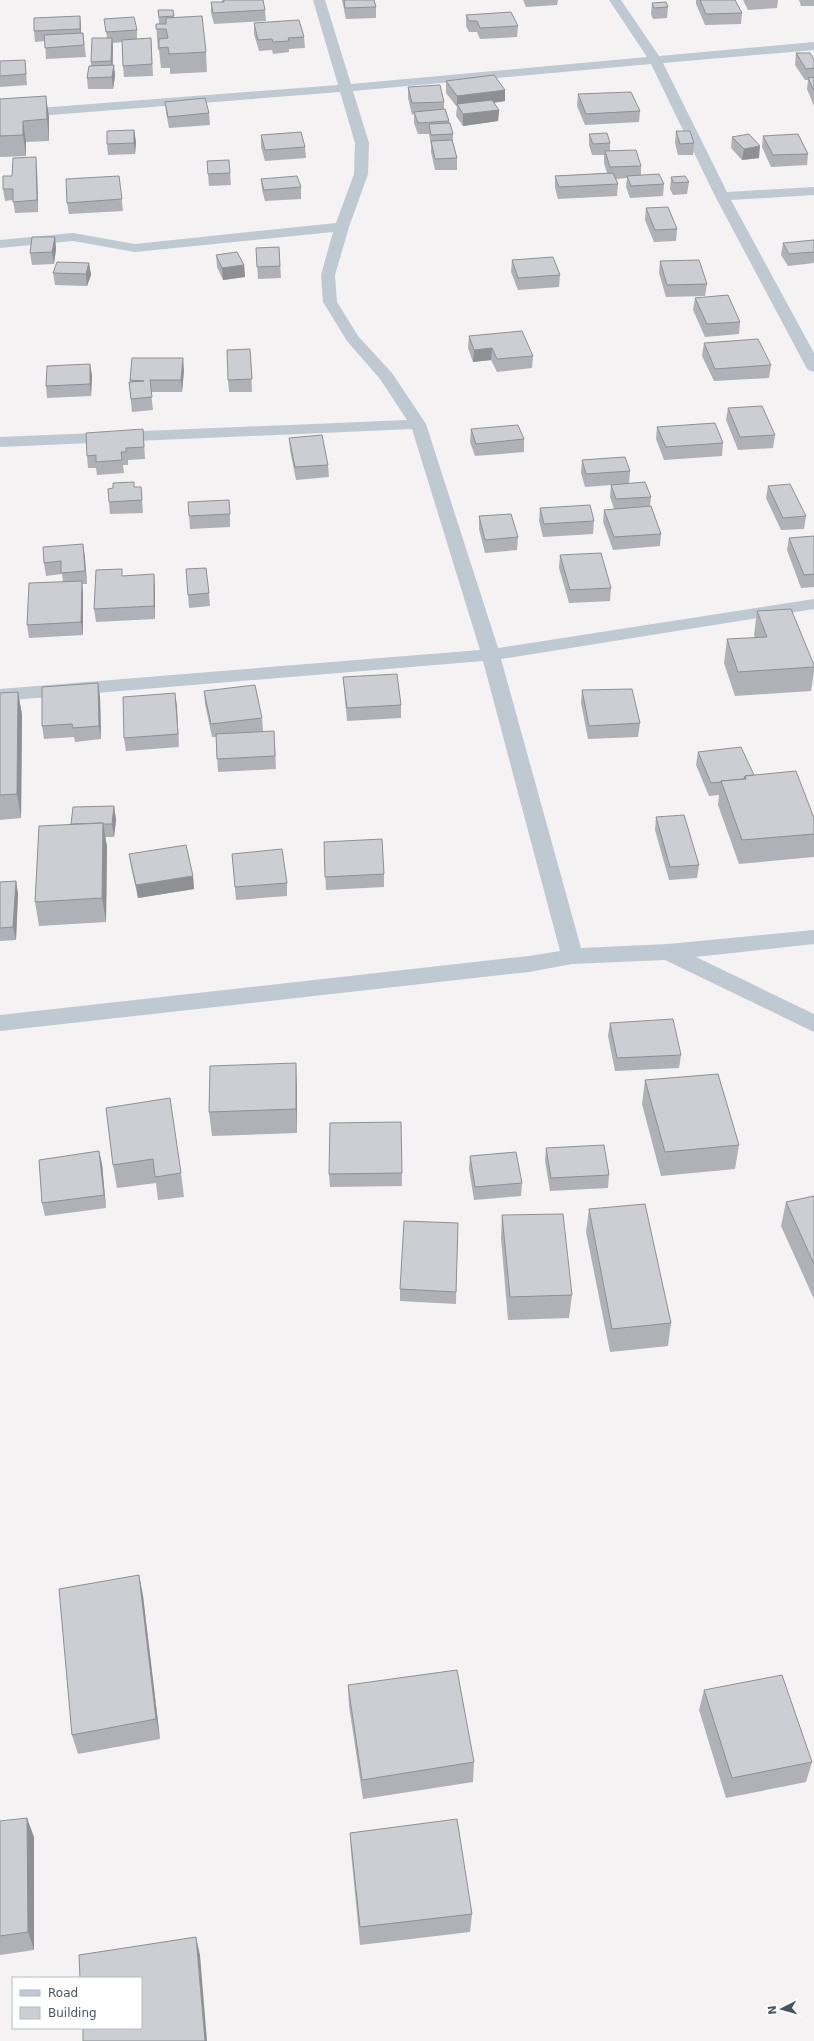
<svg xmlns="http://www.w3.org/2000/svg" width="814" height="2041" viewBox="0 0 814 2041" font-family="'DejaVu Sans',sans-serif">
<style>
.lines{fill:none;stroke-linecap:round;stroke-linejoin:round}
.minor{fill:#bfc9d1;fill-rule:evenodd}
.wall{fill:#afb1b6}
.shaded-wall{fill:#8f9094}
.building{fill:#ccced4;stroke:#8f9094}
</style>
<rect width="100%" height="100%" fill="#f4f2f2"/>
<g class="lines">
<!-- minor -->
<polygon class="minor" points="313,0 325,0 351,84 647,57 609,0 621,0 659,56 814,42 814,50 663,63 727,192 814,187 814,195 731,200 814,353 814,372 808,370 806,367 715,196 651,64 353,91 369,143 368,174 349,227 335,275 337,302 358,336 392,373 426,424 498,648 814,599 814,609 501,659 581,948 668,944 814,930 814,944 696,957 814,1014 814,1032 665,960 572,964 529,972 0,1031 0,1015 529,956 560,951 483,661 0,701 0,689 480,650 412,429 0,447 0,437 407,420 380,379 347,341 323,302 321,275 333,232 135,252 73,241 0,248 0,240 73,233 135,244 336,223 354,174 355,143 340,92 0,119 0,111 338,85"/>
</g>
<!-- wall -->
<g class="wall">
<polygon points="222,0 263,0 265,10 266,21 214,24 211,13 211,2 222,2"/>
<polygon points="342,0 374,0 376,7 376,18 346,19"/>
<polygon points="523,0 558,0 557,5 526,7"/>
<polygon points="696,0 735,0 742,13 741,24 705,25 696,4"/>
<polygon points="743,0 778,0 777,8 748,10"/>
<polygon points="799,0 814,0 814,6 801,6"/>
<polygon points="652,3 668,7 667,18 653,19 651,14"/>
<polygon points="158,10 173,10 174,17 206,52 207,72 170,74 170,68 161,68 159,50 158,50 156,24 159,24"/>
<polygon points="466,15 518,26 517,37 480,39 477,32 469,32 466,26"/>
<polygon points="80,16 81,33 83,33 86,57 46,59 45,41 35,42 34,31"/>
<polygon points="104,19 137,30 137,39 151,38 153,76 124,77 123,66 122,42 113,43 113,65 115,76 113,89 88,89 87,78 91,65 91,62 107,38"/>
<polygon points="254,23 304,37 305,48 289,49 289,52 273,54 272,50 259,51 254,34"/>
<polygon points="796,53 814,59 814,106 807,89 808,80 805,80 795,65"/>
<polygon points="0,61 26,71 27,85 0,87"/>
<polygon points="446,81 505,101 494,103 499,110 498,121 463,126 456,116 457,107 446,93"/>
<polygon points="408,87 444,102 444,109 449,121 449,123 453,134 453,142 457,158 457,170 435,170 431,152 431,145 429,134 418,134 414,123 414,114 412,115 408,98"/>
<polygon points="578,94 640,111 639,122 585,125 577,106"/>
<polygon points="0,99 49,117 49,141 26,142 26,156 0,157"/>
<polygon points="165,102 209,113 210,125 169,128 166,113"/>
<polygon points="134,130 136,142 135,154 108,155 107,144"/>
<polygon points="676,131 694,143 693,155 678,155 675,143"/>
<polygon points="589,134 610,143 610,151 641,166 641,175 664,184 663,196 630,198 626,187 627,178 616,179 618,184 617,196 558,199 555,188 555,176 607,173 604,163 604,155 592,155 589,145"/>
<polygon points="261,135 305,147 306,158 265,161 261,147"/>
<polygon points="763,136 808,154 807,165 771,167 762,147"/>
<polygon points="732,137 759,158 742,160 731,148"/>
<polygon points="207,161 230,173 231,185 209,186"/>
<polygon points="37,168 38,212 15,213 13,200 5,201 3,189 12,176"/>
<polygon points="119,176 123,211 69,214 67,203"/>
<polygon points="671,177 689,182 687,194 673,195 670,189"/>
<polygon points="261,179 301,187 301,199 265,201 262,190"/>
<polygon points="646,208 677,229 676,241 654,242 645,220"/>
<polygon points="55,237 56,249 54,264 32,265 30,253"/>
<polygon points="814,240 814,263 788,266 781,255 783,243"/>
<polygon points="279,247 281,278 258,279 256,248"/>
<polygon points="216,255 244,265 245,277 223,280 217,267"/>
<polygon points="512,260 560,275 559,287 518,290 511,272"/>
<polygon points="660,261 707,284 705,296 666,297 659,273"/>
<polygon points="89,263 91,275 87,286 55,285 53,273"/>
<polygon points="695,298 740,322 739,334 705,337 693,310"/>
<polygon points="469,336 533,356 532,368 497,372 491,360 473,362 468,348"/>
<polygon points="704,343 771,365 769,378 714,381 702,356"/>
<polygon points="250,349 252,392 229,392 228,380"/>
<polygon points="90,364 92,376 91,396 47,398 46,386"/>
<polygon points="184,370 182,392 151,392 153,410 132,412 129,382 130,382 130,380"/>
<polygon points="728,408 775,435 773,448 738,450 726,420"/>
<polygon points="657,427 723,443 722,456 664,460 656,439"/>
<polygon points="471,429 524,439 524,452 475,456 470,442"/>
<polygon points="289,438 328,465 329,477 296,480 290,450"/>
<polygon points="144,442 145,459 128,460 128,465 123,465 124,473 97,475 96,468 88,468 87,456"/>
<polygon points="582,460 630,471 629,483 651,497 650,506 661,534 660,546 613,550 603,522 604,510 614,509 610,497 611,485 585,487 581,473"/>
<polygon points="768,486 806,516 804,529 781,530 766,498"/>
<polygon points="135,487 141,487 143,513 110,514 109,502"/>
<polygon points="188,502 230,513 230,527 190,529"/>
<polygon points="540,508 594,521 593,534 543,537 539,521"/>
<polygon points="479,516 518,537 517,550 485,553 479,529"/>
<polygon points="814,536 814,587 801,588 787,550 789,538"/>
<polygon points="83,544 87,584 82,584 83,594 83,635 29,638 27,625 63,582 62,574 46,576 44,563"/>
<polygon points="560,555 611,588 610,601 569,603 559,568"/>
<polygon points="122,569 122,576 155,587 155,619 96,622 94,609"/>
<polygon points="186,569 209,593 210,606 189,608"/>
<polygon points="757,611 814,665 814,672 811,691 735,696 724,663 727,639 755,638 754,635"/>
<polygon points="343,677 401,705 401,718 347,721 344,690"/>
<polygon points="582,690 640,723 638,737 588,739 581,703"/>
<polygon points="204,691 262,718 263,731 275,744 276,769 218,772 216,737 212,737 205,704"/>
<polygon points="18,692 22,715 21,818 0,820 0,693"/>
<polygon points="175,693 179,747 126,751 124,738"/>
<polygon points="100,696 101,739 75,742 74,737 44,739 42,726"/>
<polygon points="698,752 754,775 814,818 814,857 739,864 718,805 719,795 709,796 696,765"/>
<polygon points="114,806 116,820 114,837 105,837 107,847 106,922 39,926 35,902 71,825"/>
<polygon points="656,817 699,865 697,878 669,880 655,830"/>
<polygon points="324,842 384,874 384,887 326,890"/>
<polygon points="129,854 193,876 194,889 138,898 131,867"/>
<polygon points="232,854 287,883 287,896 236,900"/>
<polygon points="16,881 18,894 16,940 0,941 0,882"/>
<polygon points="610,1023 681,1055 679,1068 615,1071 608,1036"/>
<polygon points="645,1080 739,1145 735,1169 661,1176 642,1104"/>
<polygon points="297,1087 297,1133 212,1136 209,1112"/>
<polygon points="106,1108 181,1173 184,1197 158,1200 156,1183 117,1188 113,1165"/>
<polygon points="401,1122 402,1186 330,1187 329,1174"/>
<polygon points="546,1148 609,1175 608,1188 550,1191 545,1161"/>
<polygon points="99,1151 102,1164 106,1208 45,1216 42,1203"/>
<polygon points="470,1156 522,1183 521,1196 474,1200 469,1169"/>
<polygon points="814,1196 814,1299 781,1226 786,1202"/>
<polygon points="589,1209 671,1323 668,1346 610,1352 586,1232"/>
<polygon points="502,1215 572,1295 569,1318 508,1320 501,1238"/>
<polygon points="458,1223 456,1304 400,1301 400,1289"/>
<polygon points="139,1575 143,1596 160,1739 78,1754 72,1735"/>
<polygon points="348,1685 474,1762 473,1782 363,1799 349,1706"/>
<polygon points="704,1690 812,1762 806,1782 726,1798 699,1710"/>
<polygon points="0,1821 34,1837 34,1950 0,1955"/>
<polygon points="350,1833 472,1914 470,1932 360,1945 351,1852"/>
</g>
<!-- shaded-wall -->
<g class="shaded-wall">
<polygon points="80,16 81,27 81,40 80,29"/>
<polygon points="112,38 113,49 112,72 111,61"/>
<polygon points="114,65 115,76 113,89 112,77"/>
<polygon points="505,90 505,101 459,107 457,105 457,96"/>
<polygon points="46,96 49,117 49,141 47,119"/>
<polygon points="499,110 498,121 463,126 463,114"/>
<polygon points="23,121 26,142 26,156 23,135"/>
<polygon points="134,130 136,142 135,154 134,143"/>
<polygon points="760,146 759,158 742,160 744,149"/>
<polygon points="36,157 37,168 38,212 37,200"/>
<polygon points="55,237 56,249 54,264 52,252"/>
<polygon points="89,263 91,275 87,286 86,274"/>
<polygon points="244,265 245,277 223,280 222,268"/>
<polygon points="492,348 491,360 473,362 474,350"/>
<polygon points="183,358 184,370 182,392 181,380"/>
<polygon points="90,364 92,376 91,396 90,384"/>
<polygon points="83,544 85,557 87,584 85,571"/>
<polygon points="154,574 155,587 155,619 154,606"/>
<polygon points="82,581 83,594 83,635 81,622"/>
<polygon points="98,683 100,696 101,739 99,726"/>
<polygon points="18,692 22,715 21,818 17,794"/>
<polygon points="175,693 177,706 179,747 178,734"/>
<polygon points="114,806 116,820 114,837 112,824"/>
<polygon points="103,823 107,847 106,922 102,898"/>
<polygon points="193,876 194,889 138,898 136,885"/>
<polygon points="16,881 18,894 16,940 13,927"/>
<polygon points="296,1063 297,1087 297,1133 296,1109"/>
<polygon points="99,1151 102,1164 106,1208 104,1195"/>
<polygon points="139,1575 143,1596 160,1739 156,1719"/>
<polygon points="27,1818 34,1837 34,1950 28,1932"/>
<polygon points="196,1937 200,1955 207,2041 205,2041"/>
</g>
<!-- building -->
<g class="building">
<polygon points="224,0 263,0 265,10 213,13 211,2 224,2"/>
<polygon points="344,0 374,0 376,7 345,8"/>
<polygon points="700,0 735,0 742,13 706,14"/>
<polygon points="666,2 668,7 654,8 652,3"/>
<polygon points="158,10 173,10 174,16 159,17"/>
<polygon points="511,12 518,26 480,28 477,21 469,21 466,15"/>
<polygon points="80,16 80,29 34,31 34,18"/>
<polygon points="202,16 206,52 169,54 168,47 159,48 159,39 168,38 166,29 156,29 156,24 166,24 166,18"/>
<polygon points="134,17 137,30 106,32 104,19"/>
<polygon points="299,20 304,37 288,38 289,41 273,42 272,39 258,40 254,23"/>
<polygon points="83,33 84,45 45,48 44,35"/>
<polygon points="92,38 112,38 111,61 91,62"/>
<polygon points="151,38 152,64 123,66 122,40"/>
<polygon points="796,53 810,53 814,59 814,68 806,69"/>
<polygon points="25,60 26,74 0,76 0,61"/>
<polygon points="114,65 112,77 87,78 89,66"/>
<polygon points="494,75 505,90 457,96 446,81"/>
<polygon points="814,77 814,91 808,78"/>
<polygon points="440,85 444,102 412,103 408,87"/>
<polygon points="631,92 640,111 586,114 578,94"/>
<polygon points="46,96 47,119 23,121 23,135 0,136 0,99"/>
<polygon points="205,98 209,113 168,117 165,102"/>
<polygon points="492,100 499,110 463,114 457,104"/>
<polygon points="445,109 449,121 418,123 414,112"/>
<polygon points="450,123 453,134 431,135 429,124"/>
<polygon points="134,130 134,143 107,144 107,131"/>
<polygon points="676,131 690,131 694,143 680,144"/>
<polygon points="301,132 305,147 265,150 261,135"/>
<polygon points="607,133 610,143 593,144 589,134"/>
<polygon points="749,134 760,146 744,149 732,137"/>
<polygon points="798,134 808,154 773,155 763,136"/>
<polygon points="452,140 457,158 435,159 431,141"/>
<polygon points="636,150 641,166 610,167 605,151"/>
<polygon points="36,157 37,200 13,202 13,189 3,189 3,176 12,176 13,158"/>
<polygon points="229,160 230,173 208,174 207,161"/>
<polygon points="613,173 618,184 559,187 555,176"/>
<polygon points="659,174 664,184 631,186 627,176"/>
<polygon points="119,176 122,199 67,203 66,179"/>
<polygon points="297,176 301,187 264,190 261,179"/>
<polygon points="685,176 689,182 674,183 671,177"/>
<polygon points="668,207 677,229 655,230 646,208"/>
<polygon points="32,237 55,237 52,252 30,253"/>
<polygon points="814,240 814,252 789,254 783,243"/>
<polygon points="279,247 280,266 257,267 256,248"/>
<polygon points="237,252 244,265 222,268 216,255"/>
<polygon points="553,257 560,275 518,278 512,260"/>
<polygon points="699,260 707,284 667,285 660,261"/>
<polygon points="57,262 89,263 86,274 53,273"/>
<polygon points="728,295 740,322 707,324 695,298"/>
<polygon points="522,331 533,356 497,359 492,348 474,350 469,336"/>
<polygon points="758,339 771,365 715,369 704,343"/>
<polygon points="250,349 252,379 228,380 227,350"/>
<polygon points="132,358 183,358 181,380 150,380 152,397 131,399 129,382 144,381 130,380"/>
<polygon points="90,364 90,384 46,386 47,366"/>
<polygon points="762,406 775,435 740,437 728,408"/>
<polygon points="715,423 723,443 666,447 657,427"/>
<polygon points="518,425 524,439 476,444 471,429"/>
<polygon points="143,429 144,447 126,448 126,452 121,452 122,460 96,462 96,455 87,456 86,433"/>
<polygon points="322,435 328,465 295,467 289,438"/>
<polygon points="625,457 630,471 586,474 582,460"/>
<polygon points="134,482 134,487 141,487 142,500 109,502 108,489 113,488 113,483"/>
<polygon points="645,482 651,497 616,499 611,485"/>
<polygon points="790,484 806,516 783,518 768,486"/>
<polygon points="229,500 230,514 189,516 188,502"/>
<polygon points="590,505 594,521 544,524 540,508"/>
<polygon points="651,506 661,534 614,537 604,510"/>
<polygon points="511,514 518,537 485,540 479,516"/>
<polygon points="814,536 814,574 804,575 789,538"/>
<polygon points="83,544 85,571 61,573 61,561 44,563 43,547"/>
<polygon points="601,553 611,588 570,590 560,555"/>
<polygon points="206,568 209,593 188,595 186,569"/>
<polygon points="122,569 122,576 154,574 154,606 94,609 96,570"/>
<polygon points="82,581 81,622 27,625 29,583"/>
<polygon points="791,609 814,665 814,667 738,672 727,639 767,637 757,611"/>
<polygon points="397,674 401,705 347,708 343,677"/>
<polygon points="98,683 99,726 73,728 72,724 42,726 42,687"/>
<polygon points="255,685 262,718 211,724 204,691"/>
<polygon points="632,689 640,723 589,726 582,690"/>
<polygon points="18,692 17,794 0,795 0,693"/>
<polygon points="175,693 178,734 124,738 123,697"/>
<polygon points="274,731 275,756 217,759 216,734"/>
<polygon points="741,747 754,775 745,776 744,779 721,781 721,782 711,783 698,752"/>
<polygon points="796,771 814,818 814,834 742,840 721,781 746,779 745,776"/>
<polygon points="114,806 112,824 103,824 103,823 71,824 73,807"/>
<polygon points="684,815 699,865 670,867 656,817"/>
<polygon points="103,823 102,898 35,902 39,826"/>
<polygon points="382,839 384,874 325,877 324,842"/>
<polygon points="186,845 193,876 136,885 129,854"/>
<polygon points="282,849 287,883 235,887 232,854"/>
<polygon points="16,881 13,927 0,928 0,882"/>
<polygon points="673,1019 681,1055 617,1058 610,1023"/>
<polygon points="296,1063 296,1109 209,1112 210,1066"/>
<polygon points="718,1074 739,1145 665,1152 645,1080"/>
<polygon points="170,1098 181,1173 155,1177 153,1159 113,1165 106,1108"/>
<polygon points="401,1122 402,1173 329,1174 330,1123"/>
<polygon points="604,1145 609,1175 551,1178 546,1148"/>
<polygon points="99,1151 104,1195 42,1203 39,1160"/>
<polygon points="516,1152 522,1183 475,1187 470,1156"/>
<polygon points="814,1196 814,1264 786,1202"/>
<polygon points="645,1204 671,1323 612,1329 589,1209"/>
<polygon points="563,1214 572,1295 510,1297 502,1215"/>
<polygon points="404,1221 458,1223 456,1292 400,1289"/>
<polygon points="139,1575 156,1719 72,1735 59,1589"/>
<polygon points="457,1670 474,1762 362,1780 348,1685"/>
<polygon points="782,1675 812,1762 732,1778 704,1690"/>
<polygon points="27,1818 28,1932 0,1936 0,1821"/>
<polygon points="457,1819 472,1914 360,1927 350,1833"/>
<polygon points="196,1937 205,2041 83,2041 83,2028 141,2028 141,1978 80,1978 79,1955"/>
</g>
<!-- legend -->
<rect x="12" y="1977" width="130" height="52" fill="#ffffff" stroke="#b6bbbf"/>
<rect x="20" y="1990" width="20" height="6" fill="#bfc9d1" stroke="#b6bbbf"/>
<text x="48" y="1997" font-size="12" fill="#485560">Road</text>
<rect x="20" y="2007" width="20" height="12" fill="#ccced4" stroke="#b6bbbf"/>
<text x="48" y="2017" font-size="12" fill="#485560">Building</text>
<!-- north arrow -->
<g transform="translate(782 2009) rotate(264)" stroke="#ffffff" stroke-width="3" paint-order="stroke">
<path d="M0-3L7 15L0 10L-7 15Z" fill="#485560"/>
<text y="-6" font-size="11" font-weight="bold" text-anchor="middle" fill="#485560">N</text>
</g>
</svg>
